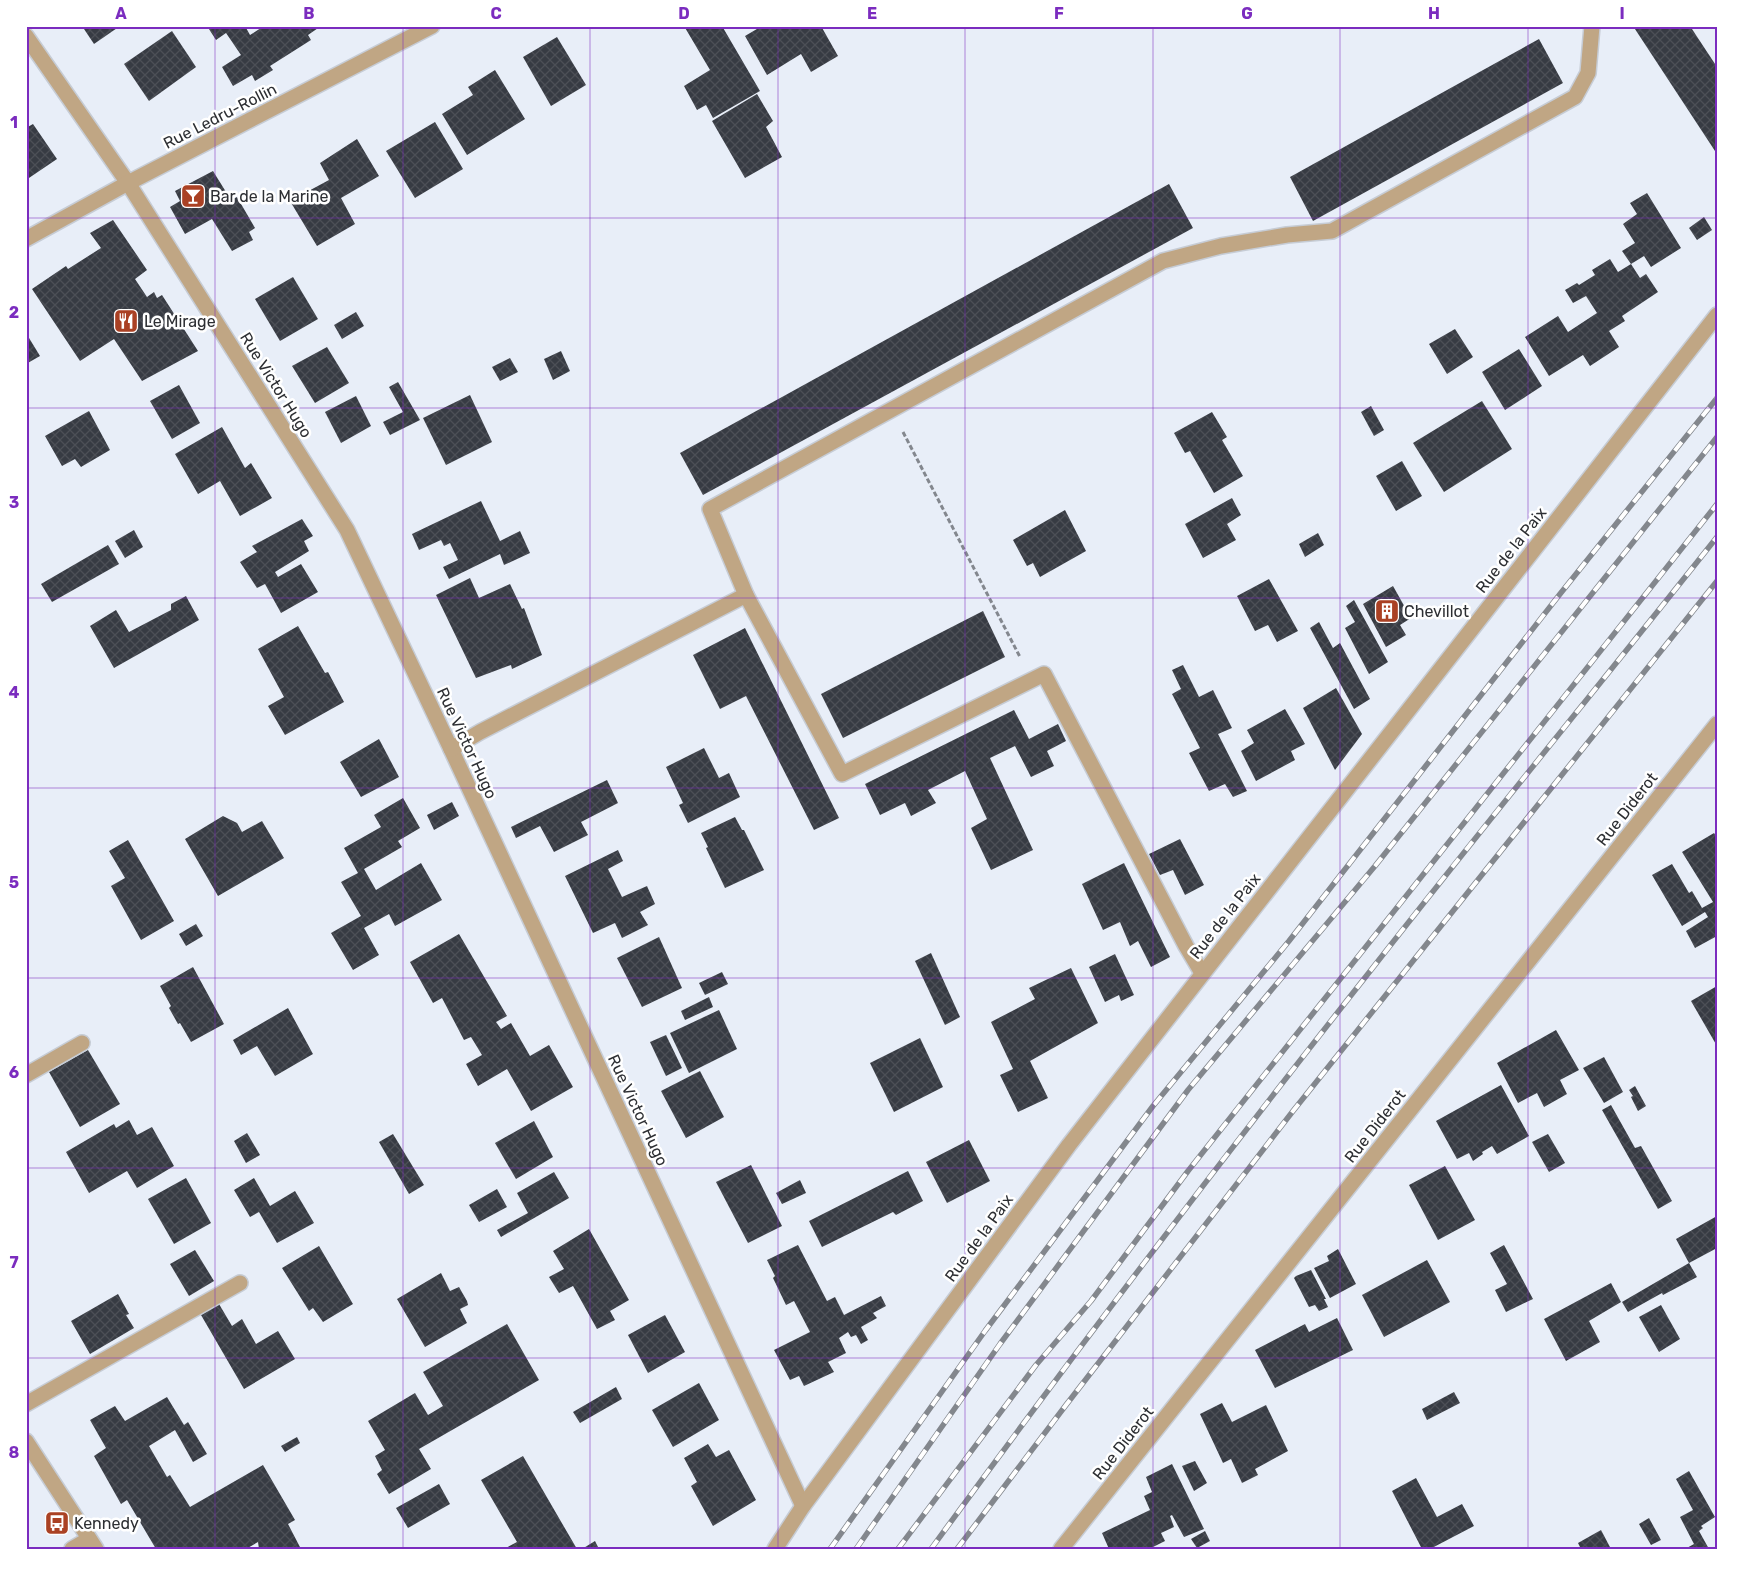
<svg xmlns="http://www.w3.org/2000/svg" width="1743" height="1575" viewBox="0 0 1743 1575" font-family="Rubik,sans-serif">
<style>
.building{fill:url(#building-cross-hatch)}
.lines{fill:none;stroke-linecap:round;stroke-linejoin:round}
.minor-casing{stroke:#c6ccd5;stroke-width:18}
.path{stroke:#83878e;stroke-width:3;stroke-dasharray:5 2.5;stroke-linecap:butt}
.minor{stroke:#c0a684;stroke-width:15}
.rail-casing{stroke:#83878d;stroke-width:5.5}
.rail{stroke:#fff;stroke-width:4;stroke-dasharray:11;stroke-linecap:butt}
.grid{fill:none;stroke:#7b2cbf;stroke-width:1;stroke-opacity:0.55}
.labels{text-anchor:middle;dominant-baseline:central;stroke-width:5;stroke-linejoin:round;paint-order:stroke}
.street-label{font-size:16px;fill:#2d2f33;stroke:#fff}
.poi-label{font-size:16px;fill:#2d2f33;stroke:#fff;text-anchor:start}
.neatline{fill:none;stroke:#7b2cbf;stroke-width:2}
.grid-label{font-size:16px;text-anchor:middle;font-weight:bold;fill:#7b2cbf}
</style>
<defs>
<pattern id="building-cross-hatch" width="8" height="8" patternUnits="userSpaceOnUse" patternTransform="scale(1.25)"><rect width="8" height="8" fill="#373b43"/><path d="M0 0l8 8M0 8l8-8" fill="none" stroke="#4c4f56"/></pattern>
</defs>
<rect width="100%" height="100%" fill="#e8eef8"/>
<!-- building -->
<g class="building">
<polygon points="82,26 120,26 94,44"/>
<polygon points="207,26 245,26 250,35 264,26 321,26 308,35 311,40 270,66 273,70 255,81 252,75 233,86 222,67 241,55 226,33 216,40"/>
<polygon points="684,26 722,26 760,91 713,118 706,105 697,110 684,86 710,70"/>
<polygon points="762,26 821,26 838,56 811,72 801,54 767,75 745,36"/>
<polygon points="1633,26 1690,26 1717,67 1717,149 1715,151"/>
<polygon points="172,31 196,67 149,101 124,64"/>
<polygon points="557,37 586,85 551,106 523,57"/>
<polygon points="1539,39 1563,83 1313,221 1290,177"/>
<polygon points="495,70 525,119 467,155 442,114 473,95 468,87"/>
<polygon points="757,94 773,121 766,127 782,157 745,178 712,121"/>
<polygon points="435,122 463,169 415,198 386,151"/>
<polygon points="33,124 57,159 26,180 26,128"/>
<polygon points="357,139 379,176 341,198 355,224 317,246 290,201 329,180 320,163"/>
<polygon points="213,171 231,200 237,197 255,228 249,232 253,240 232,251 212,219 185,234 170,207 180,201 175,191"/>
<polygon points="1169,184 1193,228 703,495 680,453"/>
<polygon points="1647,193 1681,248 1651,267 1644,256 1631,264 1640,278 1646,274 1658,292 1622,316 1625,321 1609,331 1619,347 1590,366 1583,355 1549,376 1525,337 1558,316 1568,332 1597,313 1586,296 1573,303 1565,290 1577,283 1579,285 1595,275 1592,270 1610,259 1618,272 1631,264 1622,251 1635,243 1623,224 1637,214 1630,203"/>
<polygon points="1704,217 1712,230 1697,240 1689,228"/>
<polygon points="113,220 147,270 135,279 147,297 154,292 157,298 162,295 198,351 142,381 114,339 80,361 32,289 66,266 68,269 101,248 90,233"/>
<polygon points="293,277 318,319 280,341 255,299"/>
<polygon points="356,312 364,326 342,339 334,325"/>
<polygon points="1455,329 1473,357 1447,374 1429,344"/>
<polygon points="26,333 40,356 26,364"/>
<polygon points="327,347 349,383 315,403 292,366"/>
<polygon points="1519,349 1542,386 1505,410 1482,372"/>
<polygon points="561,351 570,371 553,380 544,359"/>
<polygon points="510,358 518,372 500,381 492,367"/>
<polygon points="398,382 420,420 390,435 383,422 403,412 389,387"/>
<polygon points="179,385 200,423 172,439 150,401"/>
<polygon points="470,395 492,442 446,465 423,418"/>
<polygon points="356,396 371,426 341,443 325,412"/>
<polygon points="1482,401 1512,449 1444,492 1413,443"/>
<polygon points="1371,406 1384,430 1374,436 1361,412"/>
<polygon points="89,411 110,450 81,467 75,459 62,466 45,436"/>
<polygon points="1212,412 1227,437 1222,440 1243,476 1214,493 1190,451 1185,453 1174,433"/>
<polygon points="222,427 245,468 251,463 272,498 240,516 220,481 198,494 175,454"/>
<polygon points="1402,461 1422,496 1396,511 1376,476"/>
<polygon points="1232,498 1241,515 1227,524 1236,540 1203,558 1185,524"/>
<polygon points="481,501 500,541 520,531 530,553 504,565 500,554 449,579 443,567 458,560 450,543 444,546 441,540 419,550 412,534"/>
<polygon points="1065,510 1086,551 1040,577 1033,563 1027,566 1013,540"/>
<polygon points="302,519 313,536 304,541 309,551 275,572 278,577 301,564 318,592 281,613 265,584 257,588 240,562 257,552 252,546"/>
<polygon points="134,530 143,547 125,558 115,541"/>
<polygon points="1318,533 1324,545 1305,557 1299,544"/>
<polygon points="108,545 119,564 52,602 41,584"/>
<polygon points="470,578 479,598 510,584 522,609 524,608 542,655 512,669 511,665 476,678 436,595"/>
<polygon points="1269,579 1298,631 1277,642 1268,625 1255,631 1237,596"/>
<polygon points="1393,586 1411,618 1400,625 1406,635 1386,647 1363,604"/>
<polygon points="186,596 199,620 114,668 90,626 116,610 129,632 171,610 171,604"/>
<polygon points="1354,600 1388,662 1369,674 1345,628 1355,622 1346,606"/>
<polygon points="983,611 1005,657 843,738 821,694"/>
<polygon points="1319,622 1333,648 1340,643 1370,699 1354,709 1310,628"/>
<polygon points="298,626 325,673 328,672 344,702 285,735 268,706 284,697 258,649"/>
<polygon points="745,628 839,818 814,830 746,696 720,709 693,655"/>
<polygon points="1183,665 1199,697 1213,690 1232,728 1218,734 1247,791 1233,797 1225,784 1209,791 1189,753 1200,748 1172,694 1181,689 1172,670"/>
<polygon points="1336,688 1362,734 1335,770 1303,708"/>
<polygon points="1285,709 1305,744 1291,751 1295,760 1256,781 1241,751 1254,743 1247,730"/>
<polygon points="1014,710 1029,739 1058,724 1066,741 1047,751 1054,766 1031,777 1015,746 990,758 1033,850 991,870 971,828 987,819 965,771 928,790 936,803 911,816 905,803 880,815 865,784"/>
<polygon points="379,739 399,777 361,797 340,762"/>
<polygon points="704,748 719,778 729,773 740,797 688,823 679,805 683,803 666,767"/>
<polygon points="607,780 618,803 581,822 588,835 554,852 540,826 516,838 511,827"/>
<polygon points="403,798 420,828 398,841 402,847 364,869 376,890 421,863 442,900 395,926 389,914 364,928 379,955 353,970 331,933 361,916 341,882 358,873 344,848 381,827 374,815"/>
<polygon points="452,802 459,816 434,830 427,815"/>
<polygon points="223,816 237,823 242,832 262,821 284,858 218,896 185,839"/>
<polygon points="735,817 742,830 744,830 764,870 725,888 706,848 708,847 701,833"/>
<polygon points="1714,833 1717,837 1717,905 1715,906 1717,909 1717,936 1695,948 1686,931 1708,917 1705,912 1682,926 1652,875 1672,864 1689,893 1692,891 1702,908 1713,902 1682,852"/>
<polygon points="1180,839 1204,885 1185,895 1173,870 1160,875 1149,854"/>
<polygon points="128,840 174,921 141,940 111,886 125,878 109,851"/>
<polygon points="618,850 623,861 608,869 622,897 647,886 655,904 640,912 648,925 622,938 615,923 593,933 565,876"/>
<polygon points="1124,863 1170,957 1151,967 1138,941 1130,946 1120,922 1103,930 1082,884"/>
<polygon points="196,924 203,936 186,946 179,934"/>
<polygon points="459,934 507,1016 496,1022 501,1029 511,1023 530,1056 549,1045 573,1087 531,1111 507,1069 478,1086 466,1064 482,1055 471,1037 464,1040 442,998 433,1003 410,962"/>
<polygon points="659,937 682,988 642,1007 617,958"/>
<polygon points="931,953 960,1017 945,1025 915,961"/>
<polygon points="1115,954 1134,995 1121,1001 1119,995 1105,1002 1089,967"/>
<polygon points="193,967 224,1024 191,1042 180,1023 178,1024 169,1008 171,1006 160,986"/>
<polygon points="1071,968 1098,1023 1030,1061 1048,1098 1018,1112 1000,1075 1013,1069 991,1022 1035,999 1029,988"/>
<polygon points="722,972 728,984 705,995 699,983"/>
<polygon points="1717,986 1717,1046 1691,1001"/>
<polygon points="709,997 713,1007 685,1020 681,1011"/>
<polygon points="288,1008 313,1054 275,1076 257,1046 241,1055 233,1040"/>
<polygon points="719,1010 737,1049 689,1073 670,1033"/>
<polygon points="1556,1030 1579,1070 1560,1080 1567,1094 1544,1107 1537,1093 1518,1103 1497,1063"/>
<polygon points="666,1035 682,1068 666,1076 650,1042"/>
<polygon points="920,1038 943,1087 894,1112 870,1063"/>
<polygon points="88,1050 120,1104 80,1127 49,1072"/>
<polygon points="1604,1057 1623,1092 1604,1103 1583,1068"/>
<polygon points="700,1071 724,1117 686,1138 661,1091"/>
<polygon points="1501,1085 1529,1136 1497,1154 1492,1146 1482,1152 1483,1154 1473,1161 1469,1153 1457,1159 1436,1121"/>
<polygon points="1635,1086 1646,1106 1638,1111 1631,1097 1633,1096 1629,1090"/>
<polygon points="1611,1105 1635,1148 1641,1146 1672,1201 1658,1209 1602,1110"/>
<polygon points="129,1120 137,1135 152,1127 174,1166 137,1188 127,1171 89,1193 66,1152 114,1124 116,1128"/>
<polygon points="534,1121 553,1157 516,1179 495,1143"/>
<polygon points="247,1133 260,1155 246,1163 234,1141"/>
<polygon points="393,1134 424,1185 409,1194 379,1142"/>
<polygon points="1548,1134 1565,1163 1549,1172 1532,1142"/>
<polygon points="969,1140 990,1181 947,1203 926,1162"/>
<polygon points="751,1165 782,1226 748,1243 716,1182"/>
<polygon points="1445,1166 1475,1220 1438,1240 1409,1185"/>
<polygon points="908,1171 923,1201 896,1215 893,1212 822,1247 809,1221"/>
<polygon points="554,1172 569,1198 501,1237 497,1230 528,1213 517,1193"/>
<polygon points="186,1178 211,1223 174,1244 148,1199"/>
<polygon points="254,1178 270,1206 295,1191 314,1223 277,1243 259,1212 250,1217 234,1190"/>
<polygon points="800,1180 806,1193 782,1204 776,1193"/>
<polygon points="497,1189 507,1207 479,1222 469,1205"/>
<polygon points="1717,1216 1717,1248 1689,1263 1676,1239"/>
<polygon points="589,1229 629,1300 610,1311 615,1320 597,1329 573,1286 559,1293 549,1277 564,1269 553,1251"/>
<polygon points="798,1245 827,1301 835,1297 844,1315 881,1296 886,1306 873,1313 877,1318 861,1327 868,1340 861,1344 856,1335 851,1337 848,1332 839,1338 846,1353 828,1362 834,1372 804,1386 799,1376 790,1380 774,1350 810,1332 794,1301 786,1305 773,1278 775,1276 767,1260"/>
<polygon points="1504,1245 1533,1299 1506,1312 1495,1290 1507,1284 1490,1253"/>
<polygon points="319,1246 353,1304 323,1322 313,1308 309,1311 282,1268"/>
<polygon points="1338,1249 1356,1284 1330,1298 1314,1268 1329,1261 1327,1256"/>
<polygon points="195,1250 214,1281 189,1296 170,1264"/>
<polygon points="1427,1260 1450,1302 1384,1337 1362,1295"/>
<polygon points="1689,1263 1697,1277 1663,1295 1662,1293 1628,1312 1622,1302"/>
<polygon points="1311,1270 1326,1299 1324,1299 1328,1307 1319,1311 1315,1305 1309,1307 1294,1278 1296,1276"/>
<polygon points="441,1273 450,1291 459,1287 467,1301 468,1305 460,1309 467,1323 425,1347 397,1299"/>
<polygon points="1611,1283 1621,1302 1589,1321 1600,1342 1566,1361 1544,1319"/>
<polygon points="118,1294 129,1314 126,1315 134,1328 90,1354 71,1321"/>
<polygon points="219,1304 232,1326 242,1319 256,1344 278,1331 295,1359 244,1389 201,1315"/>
<polygon points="1661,1305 1680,1339 1659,1352 1639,1317"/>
<polygon points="665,1315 685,1352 648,1373 628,1335"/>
<polygon points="1337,1318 1353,1350 1275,1388 1255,1350 1305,1324 1309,1332"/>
<polygon points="507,1324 539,1380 419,1449 431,1469 389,1494 377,1474 382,1470 375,1456 385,1450 368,1421 415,1393 428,1415 443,1406 423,1372"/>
<polygon points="699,1383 719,1420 673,1447 652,1410"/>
<polygon points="616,1387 622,1399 580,1423 573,1412"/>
<polygon points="1454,1392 1460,1403 1427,1420 1422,1409"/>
<polygon points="167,1397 184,1425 188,1422 207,1454 193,1462 175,1430 149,1446 167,1477 170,1475 190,1507 263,1465 295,1520 288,1524 301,1549 259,1549 258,1542 246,1549 156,1549 127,1500 121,1504 94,1456 106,1448 90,1420 115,1406 125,1421"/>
<polygon points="1222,1403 1232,1422 1266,1405 1288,1451 1255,1469 1258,1475 1242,1483 1231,1459 1223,1463 1200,1414"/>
<polygon points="297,1437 300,1443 285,1452 281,1446"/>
<polygon points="708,1444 716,1457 729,1450 756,1500 713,1526 691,1486 697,1482 684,1458"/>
<polygon points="523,1456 563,1525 577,1549 504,1549 517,1542 481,1480"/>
<polygon points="1195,1461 1207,1483 1194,1491 1182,1466"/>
<polygon points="1172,1464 1204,1529 1184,1537 1172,1515 1170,1516 1174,1527 1161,1533 1165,1541 1149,1549 1109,1549 1102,1533 1150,1510 1144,1496 1152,1492 1146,1477"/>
<polygon points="1689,1471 1715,1517 1701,1526 1703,1528 1699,1531 1709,1549 1685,1549 1694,1544 1680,1517 1693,1510 1676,1479"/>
<polygon points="1416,1478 1437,1517 1462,1504 1474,1526 1430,1549 1422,1549 1392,1491"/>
<polygon points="439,1484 450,1504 408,1528 396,1508"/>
<polygon points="1649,1518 1661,1540 1651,1545 1639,1524"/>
<polygon points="1601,1530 1611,1549 1581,1549 1578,1543"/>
<polygon points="1205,1531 1210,1541 1197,1548 1191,1539"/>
<polygon points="595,1541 599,1549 582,1549"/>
</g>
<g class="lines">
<defs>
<g id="minor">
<polyline points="26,36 128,183 347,530 451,749 803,1506"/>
<polyline points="26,239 128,183 432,26"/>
<polyline points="451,749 480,732 746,595"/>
<polyline points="1202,973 1186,946 1044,674 842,774 746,595 710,509 1163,261 1221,246 1287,235 1332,231 1575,97 1588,73 1592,26"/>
<polyline points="26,1075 82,1043"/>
<polyline points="26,1404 240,1283"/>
<polyline points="26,1441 96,1549"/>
<polyline points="72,1549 89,1539"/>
<polyline points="775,1549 803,1506 1069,1145 1717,315"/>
<polyline points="1061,1549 1717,724"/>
</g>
</defs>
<!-- minor casing -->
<use href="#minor" class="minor-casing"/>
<!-- path -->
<polyline class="path" points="903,432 1020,657"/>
<!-- minor -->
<use href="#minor" class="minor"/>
<defs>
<g id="rail">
<polyline points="830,1549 985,1331 1153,1106 1289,941 1560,594 1717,398"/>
<polyline points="856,1549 1000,1344 1188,1090 1375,866 1717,437"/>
<polyline points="898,1549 1036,1365 1091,1301 1188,1171 1717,504"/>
<path d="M931 1549C1074 1353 1221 1160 1371 970 1485 824 1602 682 1717 537"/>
<polyline points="957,1549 1066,1405 1293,1111 1717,581"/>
</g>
</defs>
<!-- rail casing -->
<use href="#rail" class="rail-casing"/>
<!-- rail -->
<use href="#rail" class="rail"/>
</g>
<!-- grid -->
<path class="grid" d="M215 26V1549M403 26V1549M590 26V1549M778 26V1549M965 26V1549M1153 26V1549M1340 26V1549M1528 26V1549M26 218H1717M26 408H1717M26 598H1717M26 788H1717M26 978H1717M26 1168H1717M26 1358H1717"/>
<!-- icons -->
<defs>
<symbol id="bar-square" viewBox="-11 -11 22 22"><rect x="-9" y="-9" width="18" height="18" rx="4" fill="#aa4124" stroke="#fff"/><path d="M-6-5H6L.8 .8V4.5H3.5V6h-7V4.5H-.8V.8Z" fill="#fff"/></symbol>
<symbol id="restaurant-square" viewBox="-11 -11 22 22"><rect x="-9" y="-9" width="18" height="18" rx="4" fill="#aa4124" stroke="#fff"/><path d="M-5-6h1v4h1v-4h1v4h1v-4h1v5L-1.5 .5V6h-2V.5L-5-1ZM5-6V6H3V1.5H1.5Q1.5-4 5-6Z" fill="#fff"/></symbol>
<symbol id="building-square" viewBox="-11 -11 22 22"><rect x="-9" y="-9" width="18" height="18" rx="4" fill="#aa4124" stroke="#fff"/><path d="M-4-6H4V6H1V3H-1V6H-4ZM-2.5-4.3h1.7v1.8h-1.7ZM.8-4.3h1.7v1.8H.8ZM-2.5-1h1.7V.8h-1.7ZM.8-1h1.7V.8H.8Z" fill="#fff"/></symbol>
<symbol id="bus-square" viewBox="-11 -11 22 22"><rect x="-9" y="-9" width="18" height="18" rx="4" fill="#aa4124" stroke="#fff"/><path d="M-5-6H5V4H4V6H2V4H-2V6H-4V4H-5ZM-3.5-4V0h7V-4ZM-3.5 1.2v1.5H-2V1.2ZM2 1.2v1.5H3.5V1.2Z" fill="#fff"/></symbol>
</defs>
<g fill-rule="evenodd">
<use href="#bar-square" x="179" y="182" width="28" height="28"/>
<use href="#restaurant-square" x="112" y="307" width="28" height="28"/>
<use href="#building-square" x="1373" y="597" width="28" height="28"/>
<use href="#bus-square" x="43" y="1509" width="28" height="28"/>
</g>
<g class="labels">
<!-- street labels -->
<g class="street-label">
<text transform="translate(220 116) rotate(-27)">Rue Ledru-Rollin</text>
<text transform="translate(276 385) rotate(58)">Rue Victor Hugo</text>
<text transform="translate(1511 550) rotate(-52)">Rue de la Paix</text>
<text transform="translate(467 743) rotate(65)">Rue Victor Hugo</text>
<text transform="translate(1627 809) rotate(-52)">Rue Diderot</text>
<text transform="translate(1225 916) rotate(-52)">Rue de la Paix</text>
<text transform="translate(638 1110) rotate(65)">Rue Victor Hugo</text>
<text transform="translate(1375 1126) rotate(-52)">Rue Diderot</text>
<text transform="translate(979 1238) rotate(-54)">Rue de la Paix</text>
<text transform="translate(1123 1443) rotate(-52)">Rue Diderot</text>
</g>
<!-- poi labels -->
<g class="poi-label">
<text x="210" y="196">Bar de la Marine</text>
<text x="144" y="321">Le Mirage</text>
<text x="1404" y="611">Chevillot</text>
<text x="74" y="1523">Kennedy</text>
</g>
</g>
<!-- border -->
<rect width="1743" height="1575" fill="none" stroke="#ffffff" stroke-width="55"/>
<rect x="28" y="28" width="1688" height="1520" class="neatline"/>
<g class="grid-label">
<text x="121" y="19">A</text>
<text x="309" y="19">B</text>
<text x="496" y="19">C</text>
<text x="684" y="19">D</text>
<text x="872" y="19">E</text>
<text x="1059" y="19">F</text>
<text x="1247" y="19">G</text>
<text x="1434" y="19">H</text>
<text x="1622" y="19">I</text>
<text x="14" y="128">1</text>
<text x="14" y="318">2</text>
<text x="14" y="508">3</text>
<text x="14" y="698">4</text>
<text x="14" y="888">5</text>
<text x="14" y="1078">6</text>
<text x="14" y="1268">7</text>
<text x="14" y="1458">8</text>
</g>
</svg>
